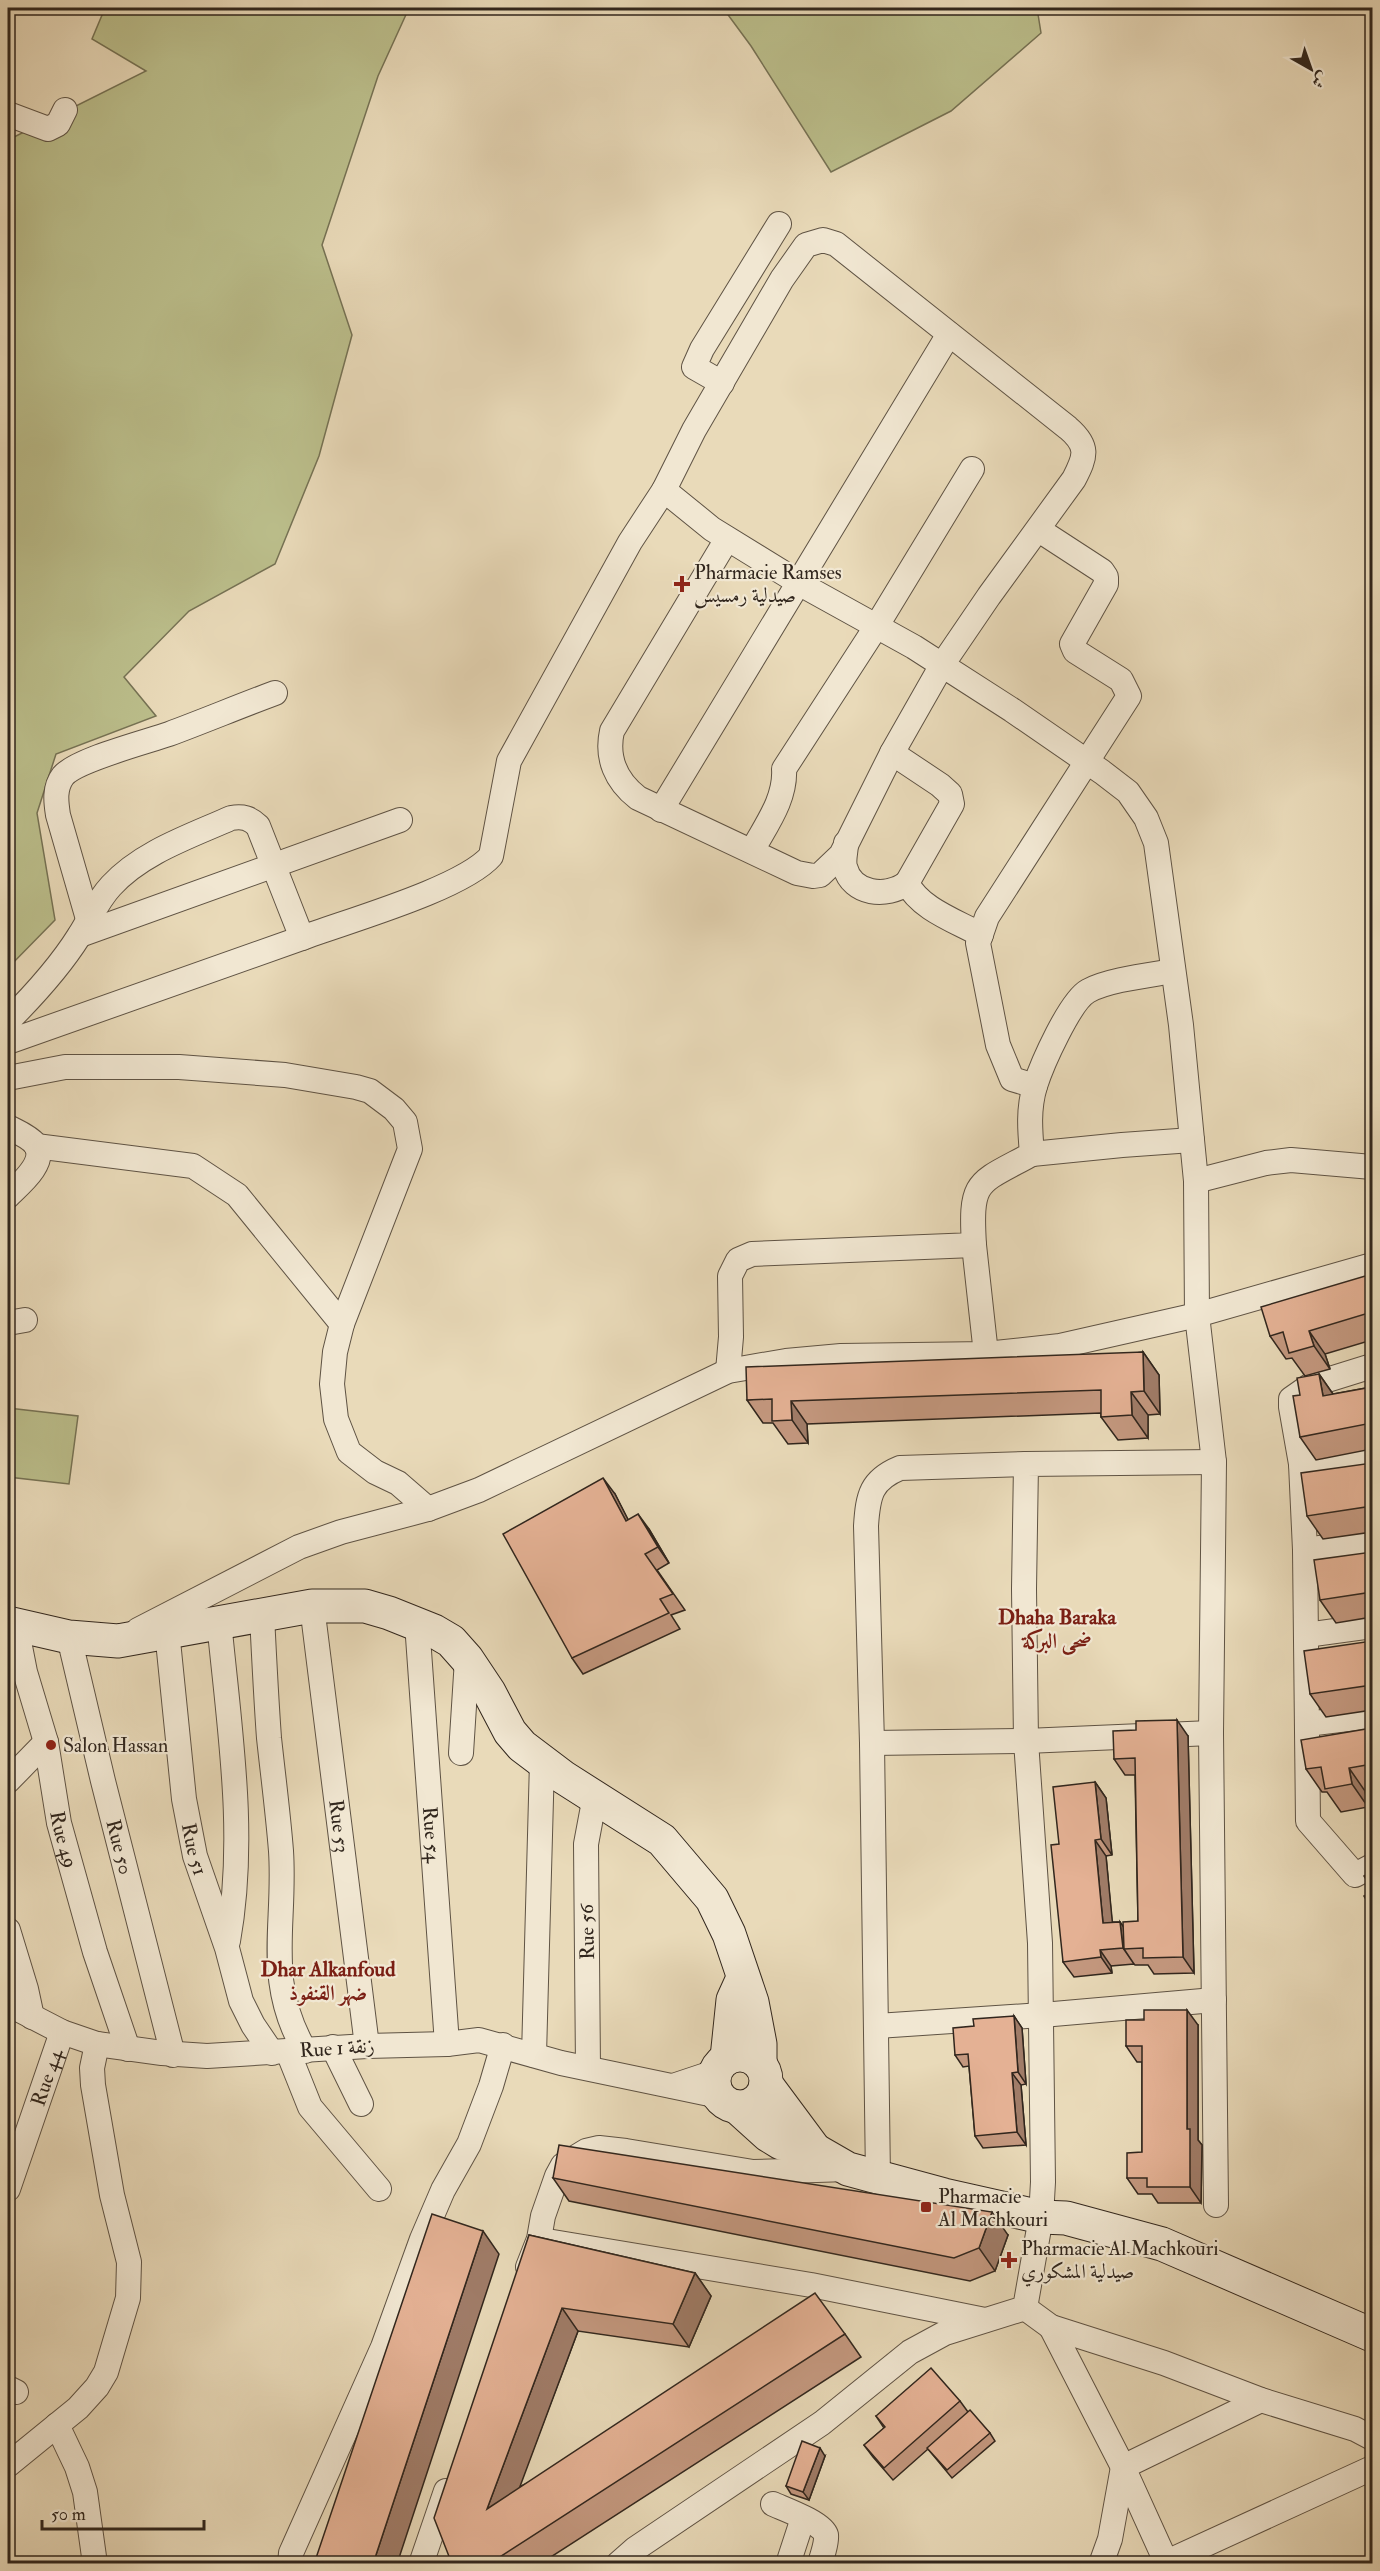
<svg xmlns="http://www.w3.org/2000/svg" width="1380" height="2571" viewBox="0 0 1380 2571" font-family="'IM FELL Double Pica',Amiri,serif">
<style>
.green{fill:#bbbe8b;stroke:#767254;stroke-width:1.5}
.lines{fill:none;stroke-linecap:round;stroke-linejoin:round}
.street-casing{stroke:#5f5344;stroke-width:26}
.secondary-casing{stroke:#31261d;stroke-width:35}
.street{stroke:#f1e7d2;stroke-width:24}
.secondary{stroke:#f1e7d2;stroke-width:33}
.wall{fill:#c4987f;stroke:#31261d;stroke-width:1.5}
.shaded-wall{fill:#a07c68;stroke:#31261d;stroke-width:1.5}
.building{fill:#e4b194;stroke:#31261d;stroke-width:1.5}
.poi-dot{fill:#8f2418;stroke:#f1e7d2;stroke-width:2}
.labels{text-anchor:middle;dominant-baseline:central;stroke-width:4.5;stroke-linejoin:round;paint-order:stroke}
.poi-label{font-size:20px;fill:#31261d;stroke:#f1e7d2;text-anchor:start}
.street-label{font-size:20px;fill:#31261d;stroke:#f1e7d2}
.neighbourhood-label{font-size:21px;font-weight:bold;fill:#7a1f14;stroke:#f1e7d2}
</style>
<rect width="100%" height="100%" fill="#e9dab9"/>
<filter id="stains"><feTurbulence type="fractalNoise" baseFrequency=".00333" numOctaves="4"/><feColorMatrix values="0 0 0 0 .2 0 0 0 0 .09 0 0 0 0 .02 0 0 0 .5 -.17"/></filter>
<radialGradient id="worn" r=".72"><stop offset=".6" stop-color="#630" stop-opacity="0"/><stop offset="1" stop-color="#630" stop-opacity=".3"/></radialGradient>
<!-- green -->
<g class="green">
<polygon points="105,8 409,8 378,76 322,245 352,335 319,456 275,564 189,611 124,677 156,716 56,754 37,813 55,920 8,968 8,140 146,71 92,39"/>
<polygon points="723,8 1037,8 1041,33 951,111 831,172 751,46"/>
<polygon points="8,1408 78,1416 69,1484 8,1477"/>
</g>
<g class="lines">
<defs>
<g id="street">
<polyline points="8,114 48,129 58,124 65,110"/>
<polyline points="722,383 694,367 702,349 779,224"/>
<path d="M727 539 612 731C606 758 616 781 638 798L797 873 813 876 820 875 841 855 892 753 942 665 989 596 1074 479C1086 456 1089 446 1068 428L836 244 823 240 806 245 782 279 694 430 664 490 712 529 811 590 914 647 1012 710 1102 772 1128 792 1146 818 1156 843 1181 1025 1192 1140 1196 1181 1197 1315 1214 1462 1211 1733 1216 2205"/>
<path d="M892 753 940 785 950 794 952 804 907 883C920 909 956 921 981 935"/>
<polyline points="661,810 949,334"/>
<path d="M846 843C846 851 843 860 845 867 852 895 887 898 907 883"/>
<path d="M752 851C766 825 786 799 784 769L876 627 972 469"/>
<path d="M88 919 58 815C56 802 54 788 63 776 76 760 146 742 169 734 204 721 240 706 275 693"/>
<polyline points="80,935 400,820"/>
<path d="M302 938C347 921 462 889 491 856L509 761 630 542 664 490"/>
<path d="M8 1021C34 995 59 968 79 936 90 919 97 901 111 886 142 852 191 836 231 818 243 816 250 818 258 826L302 938 8 1042"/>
<polyline points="8,1078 65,1067 179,1067 285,1075 356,1087 370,1091 394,1109 405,1122 410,1149 342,1324 335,1352 332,1384 336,1419 349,1452 375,1472 398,1483 428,1509"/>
<polyline points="1035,1086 1012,1079 998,1045 978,943 987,917 1129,696 1121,680 1075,651 1072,644 1106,584 1106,577 1102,571 1039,530"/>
<path d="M8 1127C16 1131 30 1137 36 1145 47 1163 19 1185 8 1196"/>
<polyline points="36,1146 193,1166 237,1195 342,1324"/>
<polyline points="1032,1154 1122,1145 1192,1140"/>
<polyline points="1196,1181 1266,1163 1291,1160 1372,1167"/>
<polyline points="974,1245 986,1354"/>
<polyline points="8,1323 25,1320"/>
<polyline points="1372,1366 1311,1385 1291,1399 1291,1407 1301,1464 1305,1550 1308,1821 1355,1875 1372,1866"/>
<path d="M728 1371 731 1337 730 1276 738 1260 752 1254 974 1245C970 1179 977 1184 1032 1154 1030 1131 1028 1109 1035 1086 1042 1064 1070 1001 1088 991 1107 980 1150 975 1173 971"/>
<polyline points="1301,1464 1372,1451"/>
<polyline points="1305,1550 1372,1540"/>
<path id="s1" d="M312 1606 367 2046"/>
<path d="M262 1615C264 1656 266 1697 269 1738 273 1775 278 1813 281 1851 286 1926 264 1980 305 2051"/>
<path d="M219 1621C229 1727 247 1836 228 1941"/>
<path id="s2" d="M417 1623 447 2044"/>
<path id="s3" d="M16 1626 25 1672 46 1742 59 1823 95 1952 128 2049"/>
<polyline points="138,1630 299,1547 341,1532 428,1509 479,1490 728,1371 786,1361 841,1356 986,1354 1060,1346 1197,1315 1372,1265"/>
<path id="s4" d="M167 1631 184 1799 195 1856 227 1948 241 2001 253 2025 272 2053"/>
<polyline points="1306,1635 1372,1626"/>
<path id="s5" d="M69 1637 103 1781 173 2055"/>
<polyline points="1307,1724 1372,1716"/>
<polyline points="872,1743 1026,1741 1211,1733"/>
<polyline points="461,1753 467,1659"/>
<polyline points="8,1781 46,1742"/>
<polyline points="8,1930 26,1989 32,2017"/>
<polyline points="8,2004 62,2032 97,2044 162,2053 207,2056 367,2046 447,2044 479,2040 561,2063 719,2096"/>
<polyline points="877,2026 1042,2015 1214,2000"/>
<polyline points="333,2047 361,2104"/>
<polyline points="288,2052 310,2107 379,2189"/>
<polyline points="534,2055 542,1762"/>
<polyline points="588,2068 586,1844 595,1796"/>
<polyline points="673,2086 715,2072"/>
<path d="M878 2178 872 1743 866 1526C868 1495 871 1480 900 1468L1026 1464"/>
<path id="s6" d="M8 2189 62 2032"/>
<polyline points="547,2241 811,2285 985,2320"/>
<polyline points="528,2267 539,2239 543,2216 557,2176 563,2165 586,2151 599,2148 626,2151 753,2172 848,2169"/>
<polyline points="1025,2308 1051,2327 1164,2363 1261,2400 1355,2429 1372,2438"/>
<polyline points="1051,2327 1123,2467 1167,2564"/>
<polyline points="8,2388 16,2392"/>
<polyline points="57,2425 77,2467 85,2492 95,2564"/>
<polyline points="8,2465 78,2408 97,2387 106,2372 128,2298 129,2262 112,2195 93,2085 92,2068 97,2044"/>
<path d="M773 2504C784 2509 823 2523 826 2535 827 2544 822 2555 820 2564"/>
<polyline points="1167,2562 1372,2468"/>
<polyline points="290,2564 291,2553 383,2347 422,2239 443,2190 469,2144 491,2086 503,2045"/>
<polyline points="421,2564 446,2491"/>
<polyline points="618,2564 635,2549 822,2423 910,2352 945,2333 1025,2308 1041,2217 1043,2182 1040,1943 1026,1741 1024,1589 1026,1464 1214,1462"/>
<polyline points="788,2564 803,2518"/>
<polyline points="1101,2564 1110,2539 1123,2467 1261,2400"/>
</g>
<g id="secondary">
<polyline points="8,1623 69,1637 118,1641 312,1606 365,1606 389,1613 434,1631 451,1641 467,1659 489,1692 510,1732 522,1746 563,1777 662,1840 712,1899 729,1934 752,2002 760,2044 760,2064"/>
<circle cx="740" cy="2081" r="26"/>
<polyline points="727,2058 733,2000 743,1978"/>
<polyline points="766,2084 815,2150"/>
<polyline points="737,2107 768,2135 781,2143 815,2150 848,2169 944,2195 1041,2217 1066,2218 1162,2244 1372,2335"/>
</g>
</defs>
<!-- street casing -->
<use href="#street" class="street-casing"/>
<!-- secondary casing -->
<use href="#secondary" class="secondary-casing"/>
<!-- street -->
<use href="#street" class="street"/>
<!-- secondary -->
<use href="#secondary" class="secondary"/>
</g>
<!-- wall -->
<g class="wall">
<polygon points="1372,1274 1372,1340 1325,1354 1330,1369 1305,1376 1292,1358 1286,1359 1270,1336"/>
<polygon points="1143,1352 1159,1375 1160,1414 1148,1415 1148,1438 1118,1440 1101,1417 1101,1413 807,1424 808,1443 788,1444 773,1423 763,1423 747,1400"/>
<polygon points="1319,1374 1333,1394 1372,1387 1372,1449 1316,1460 1300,1437 1300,1395"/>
<polygon points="1372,1463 1372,1532 1323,1539 1307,1516"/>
<polygon points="615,1494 628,1520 649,1529 669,1563 657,1570 685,1610 671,1615 680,1629 583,1674 572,1658"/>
<polygon points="1372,1552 1372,1617 1336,1623 1320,1600"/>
<polygon points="1372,1641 1372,1710 1326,1717 1310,1694"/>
<polygon points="1372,1728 1372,1790 1365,1791 1368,1807 1341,1812 1327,1792 1322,1792 1306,1769"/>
<polygon points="1188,1736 1194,1973 1154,1974 1148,1965 1135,1965 1134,1964 1111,1966 1112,1973 1074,1977 1063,1962 1059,1844 1095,1782 1106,1798 1112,1855 1106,1856 1112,1922 1120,1922 1123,1927 1138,1921 1135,1775 1125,1775 1114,1759"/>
<polygon points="1014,2016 1022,2028 1026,2084 1021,2085 1026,2145 983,2148 975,2136 969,2066 963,2067 955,2055 974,2026"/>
<polygon points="1198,2025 1198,2140 1202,2145 1201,2203 1158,2203 1152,2194 1138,2194 1127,2178 1142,2152 1142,2062 1137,2062 1126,2046"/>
<polygon points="553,2178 1008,2235 995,2271 970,2281 569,2201"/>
<polygon points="529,2235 695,2273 711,2296 689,2347 578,2331 519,2487 845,2334 861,2357 540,2564 452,2564"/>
<polygon points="960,2401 968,2412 990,2433 995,2441 952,2478 928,2449 893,2480 873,2457 864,2445 884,2428 876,2416"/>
<polygon points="825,2456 809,2500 791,2494 786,2486"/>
</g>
<!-- shaded-wall -->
<g class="shaded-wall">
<polygon points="1309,1331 1325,1354 1330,1369 1314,1346"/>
<polygon points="1143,1352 1159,1375 1160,1414 1144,1391"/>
<polygon points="1319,1374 1335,1397 1323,1396"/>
<polygon points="1131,1392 1148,1415 1148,1438 1132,1415"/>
<polygon points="791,1401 807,1424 808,1443 792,1420"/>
<polygon points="603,1478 615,1494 637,1537 626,1521"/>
<polygon points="638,1514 649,1529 669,1563 658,1547"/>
<polygon points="1177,1720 1188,1736 1194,1973 1183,1957"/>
<polygon points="1349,1768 1365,1791 1368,1807 1352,1784"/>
<polygon points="1095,1782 1106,1798 1112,1855 1101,1839"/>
<polygon points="1095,1840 1106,1856 1114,1939 1103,1923"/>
<polygon points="1120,1922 1131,1937 1124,1949 1134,1964 1123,1948"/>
<polygon points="1100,1950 1111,1966 1112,1973 1101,1957"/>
<polygon points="1187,2010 1198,2025 1198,2140 1202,2145 1201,2203 1190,2187 1187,2129"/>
<polygon points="1014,2016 1022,2028 1026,2084 1018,2072"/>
<polygon points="1012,2073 1021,2085 1026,2145 1017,2132"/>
<polygon points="992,2212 1008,2235 995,2271 979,2248"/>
<polygon points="483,2231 499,2254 397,2564 373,2564"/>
<polygon points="695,2273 711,2296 689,2347 673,2324"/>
<polygon points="562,2308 578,2331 503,2532 487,2509"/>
<polygon points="820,2448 825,2456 809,2500 803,2492"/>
</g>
<!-- building -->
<g class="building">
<polygon points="1372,1274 1372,1312 1309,1331 1314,1346 1289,1353 1283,1332 1270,1336 1261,1307"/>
<polygon points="1143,1352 1144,1391 1131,1392 1132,1415 1101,1417 1101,1390 791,1401 792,1420 772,1421 772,1399 747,1400 746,1367"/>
<polygon points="1319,1374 1323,1396 1372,1387 1372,1423 1300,1437 1293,1396 1300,1395 1297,1378"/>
<polygon points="1372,1463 1372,1506 1307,1516 1301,1473"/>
<polygon points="603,1478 626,1521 638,1514 658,1547 645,1554 673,1594 660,1599 669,1613 572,1658 503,1534"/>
<polygon points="1372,1552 1372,1592 1320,1600 1314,1560"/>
<polygon points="1372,1641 1372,1685 1310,1694 1304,1651"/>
<polygon points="1177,1720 1183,1957 1143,1958 1143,1948 1124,1949 1123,1922 1138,1921 1135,1758 1114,1759 1113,1731 1136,1730 1136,1721"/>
<polygon points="1372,1728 1372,1764 1349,1768 1352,1784 1325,1789 1321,1767 1306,1769 1301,1740"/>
<polygon points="1095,1782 1101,1839 1095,1840 1103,1923 1120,1922 1123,1948 1100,1950 1101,1957 1063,1962 1051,1845 1059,1844 1053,1787"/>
<polygon points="1372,1871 1372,1889 1364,1876"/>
<polygon points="1372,1892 1372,1910 1364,1896"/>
<polygon points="1144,2010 1187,2010 1187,2129 1190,2129 1190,2187 1147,2187 1147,2178 1127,2178 1127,2153 1142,2152 1142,2046 1126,2046 1126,2020 1144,2020"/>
<polygon points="1014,2016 1018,2072 1012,2073 1017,2132 975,2136 968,2054 955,2055 953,2028 974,2026 973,2019"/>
<polygon points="559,2145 992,2212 979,2248 954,2258 553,2178"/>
<polygon points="432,2214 483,2231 373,2564 314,2564"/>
<polygon points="529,2235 695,2273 673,2324 562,2308 487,2509 815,2293 845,2334 489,2564 452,2564 434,2518"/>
<polygon points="931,2368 960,2401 884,2468 864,2445 885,2427 876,2416"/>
<polygon points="970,2410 990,2433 947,2470 927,2448"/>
<polygon points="802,2441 820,2448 803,2492 786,2486"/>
</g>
<!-- markers -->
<g class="poi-dot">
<path d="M679 575h6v6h6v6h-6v6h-6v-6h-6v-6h6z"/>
<circle cx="51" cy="1745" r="6"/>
<rect x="920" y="2201" width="12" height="12" rx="3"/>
<path d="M1006 2251h6v6h6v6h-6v6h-6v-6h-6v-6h6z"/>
</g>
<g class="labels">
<!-- poi labels -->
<g class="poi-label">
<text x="694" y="572">Pharmacie Ramses<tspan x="694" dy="23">صيدلية رمسيس</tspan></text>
<text x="63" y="1745">Salon Hassan</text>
<text x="938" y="2196">Pharmacie<tspan x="938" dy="23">Al Machkouri</tspan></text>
<text x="1021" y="2248">Pharmacie Al Machkouri<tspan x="1021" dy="23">صيدلية المشكوري</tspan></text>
</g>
<!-- street labels -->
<g class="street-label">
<text stroke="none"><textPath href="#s1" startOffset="222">Rue 53</textPath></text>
<text stroke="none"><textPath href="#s2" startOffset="212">Rue 54</textPath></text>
<text stroke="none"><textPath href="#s3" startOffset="219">Rue 49</textPath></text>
<text stroke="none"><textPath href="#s5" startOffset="216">Rue 50</textPath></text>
<text stroke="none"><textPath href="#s4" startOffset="220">Rue 51</textPath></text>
<text transform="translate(587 1932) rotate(-91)">Rue 56</text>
<text transform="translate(337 2048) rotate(-4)">Rue 1 زنقة</text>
<text stroke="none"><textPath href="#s6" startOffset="118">Rue 44</textPath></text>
</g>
<!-- neighbourhood labels -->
<g class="neighbourhood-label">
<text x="1057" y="1617">Dhaha Baraka<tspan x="1057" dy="24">ضحى البركة</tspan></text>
<text x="328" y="1969">Dhar Alkanfoud<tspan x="328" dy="24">ضهر القنفوذ</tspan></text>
</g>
</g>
<!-- margin -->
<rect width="1380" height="2571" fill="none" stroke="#e9dab9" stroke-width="30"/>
<rect x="9" y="9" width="1362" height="2553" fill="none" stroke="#31261d" stroke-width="3"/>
<rect x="15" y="15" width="1350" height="2541" fill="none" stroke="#31261d" stroke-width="1.5"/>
<!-- north arrow -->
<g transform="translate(1311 69) rotate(140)" stroke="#f1e7d2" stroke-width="4.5" paint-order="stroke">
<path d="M0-4.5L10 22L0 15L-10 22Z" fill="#31261d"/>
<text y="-9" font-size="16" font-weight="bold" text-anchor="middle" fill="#31261d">ش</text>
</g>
<!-- scale -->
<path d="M42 2520v9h162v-9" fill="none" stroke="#31261d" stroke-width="3"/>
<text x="51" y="2520" font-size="18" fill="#31261d" stroke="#f1e7d2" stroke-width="4.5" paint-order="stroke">50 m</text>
<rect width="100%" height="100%" filter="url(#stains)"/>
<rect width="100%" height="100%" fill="url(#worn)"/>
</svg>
